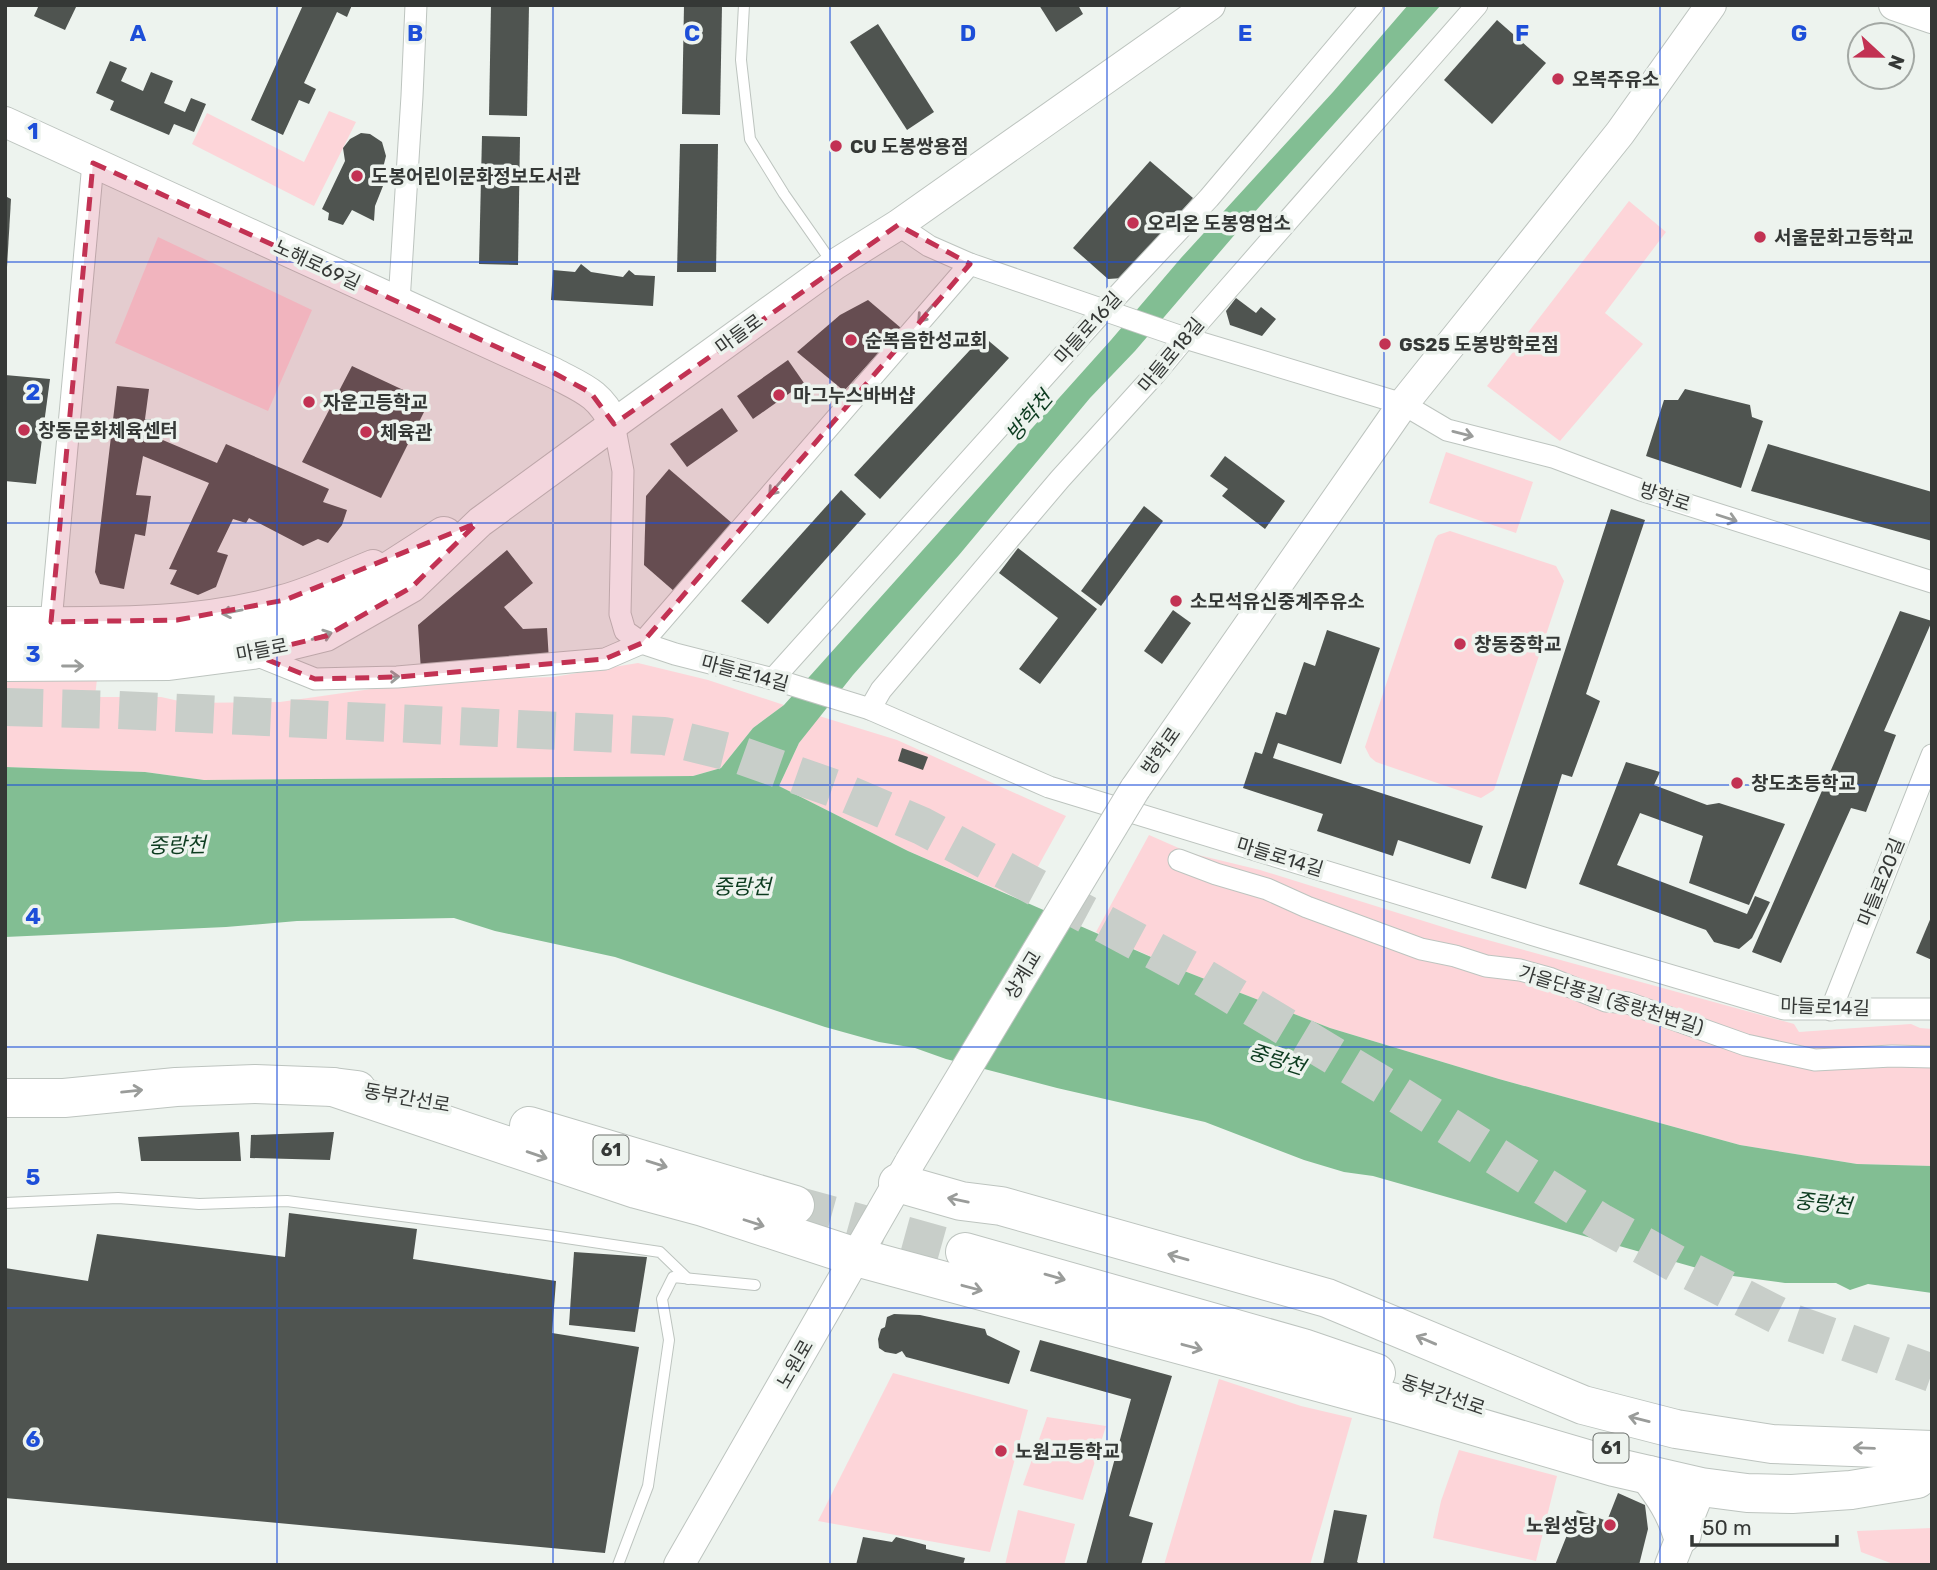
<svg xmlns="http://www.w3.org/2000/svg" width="1937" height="1570" viewBox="0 0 1937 1570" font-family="Rubik,'Noto Sans KR',sans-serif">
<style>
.green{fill:#fdd5d9}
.water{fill:#82be93}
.building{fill:#4f5450}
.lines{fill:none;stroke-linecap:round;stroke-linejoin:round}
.highway-tunnel{stroke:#c8cec9;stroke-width:38;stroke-dasharray:38 19;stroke-linecap:butt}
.lane-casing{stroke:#bdc4bf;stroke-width:12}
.street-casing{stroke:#bdc4bf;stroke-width:23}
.secondary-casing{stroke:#bdc4bf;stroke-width:32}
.highway-casing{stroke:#bdc4bf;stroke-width:40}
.lane{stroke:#fff;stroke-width:10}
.street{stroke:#fff;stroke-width:21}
.secondary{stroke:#fff;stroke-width:30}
.highway{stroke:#fff;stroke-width:38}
.secondary-bridge-casing{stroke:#bdc4bf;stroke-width:32;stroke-linecap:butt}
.secondary-bridge{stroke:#fff;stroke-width:30}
.oneway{stroke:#9a9c9a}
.marked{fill:#c23253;fill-opacity:0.2;stroke:#c23253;stroke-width:5;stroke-dasharray:14 9;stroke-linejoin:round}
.grid{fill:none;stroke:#1d4ed8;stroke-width:2;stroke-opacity:0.55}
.poi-dot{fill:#c23253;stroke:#edf3ee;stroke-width:2.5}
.labels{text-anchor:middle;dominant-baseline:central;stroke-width:7;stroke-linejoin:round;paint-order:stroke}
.shield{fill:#edf3ee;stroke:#6c706d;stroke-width:2}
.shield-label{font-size:18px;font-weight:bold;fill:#353836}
.poi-label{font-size:19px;font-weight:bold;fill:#353836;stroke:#edf3ee;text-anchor:start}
.street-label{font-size:19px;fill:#353836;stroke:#edf3ee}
.water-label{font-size:21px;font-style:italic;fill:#0c3b1f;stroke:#edf3ee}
.grid-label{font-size:23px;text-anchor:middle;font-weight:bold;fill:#1d4ed8;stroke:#edf3ee;stroke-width:7;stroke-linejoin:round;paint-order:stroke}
</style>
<rect width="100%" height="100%" fill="#edf3ee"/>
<!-- green -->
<g class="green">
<polygon points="329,111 356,122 314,206 192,144 207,113 304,162"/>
<polygon points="1629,201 1666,232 1605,313 1643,344 1560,441 1487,386"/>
<polygon points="158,237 312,310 268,411 115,343"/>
<polygon points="1446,452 1533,482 1516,533 1429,503"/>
<polygon points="1450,531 1556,566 1564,581 1494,790 1481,798 1376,762 1370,757 1365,747 1435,539 1438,535"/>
<polygon points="638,663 708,680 784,705 753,728 721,768 693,776 204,780 145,772 5,767 5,680 97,679 95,697 161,697 188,703 280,702 371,689 481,679 553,677"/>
<polygon points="819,716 897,740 1066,816 1020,899 908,851 779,786 799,743"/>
<polygon points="1149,835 1190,853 1260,870 1462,933 1794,1024 1799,1032 1911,1024 1920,1028 1932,1029 1932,1166 1857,1164 1740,1145 1499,1079 1330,1028 1174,967 1096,932"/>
<polygon points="893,1373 1028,1410 990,1552 818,1521"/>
<polygon points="1219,1379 1301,1406 1352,1418 1310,1565 1164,1565"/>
<polygon points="1047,1417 1106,1426 1083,1500 1023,1485"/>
<polygon points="1459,1450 1557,1476 1536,1561 1433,1538 1441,1501"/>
<polygon points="1018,1510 1075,1524 1064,1565 1005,1565"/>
<polygon points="1932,1528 1932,1565 1896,1565 1861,1552 1857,1531"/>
</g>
<!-- water -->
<polygon class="water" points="1408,5 1441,5 1243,225 1135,351 1090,398 959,555 853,675 799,743 779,786 908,851 1174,967 1330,1028 1499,1079 1740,1145 1857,1164 1932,1166 1932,1293 1868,1284 1850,1290 1836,1283 1785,1283 1718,1274 1373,1176 1344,1172 1304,1160 1205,1122 1057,1088 946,1059 915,1048 879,1042 825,1027 615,957 495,931 454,918 297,921 226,927 5,937 5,767 145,772 204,780 693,776 721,768 753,728 784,705 1111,340 1181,258 1333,92"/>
<!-- building -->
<g class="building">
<polygon points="39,5 77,5 65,30 34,16"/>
<polygon points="303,5 352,5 347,17 337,12 304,83 316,89 309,104 299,100 283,135 251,120"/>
<polygon points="491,5 529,5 527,116 489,115"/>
<polygon points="684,5 722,5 720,115 682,114"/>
<polygon points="1039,5 1078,5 1083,14 1056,32"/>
<polygon points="1497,20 1546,63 1492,124 1444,80"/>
<polygon points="878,24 934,112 907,130 850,42"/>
<polygon points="110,61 127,68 121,81 143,91 151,72 173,81 164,103 185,112 191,98 206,104 194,132 174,124 169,135 110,110 114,101 96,93"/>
<polygon points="361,133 370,134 382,142 386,156 382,172 373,180 383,186 375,206 374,221 352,210 343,225 328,220 329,213 322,209 345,161 343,148 350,139"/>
<polygon points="482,136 520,137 518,265 479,264"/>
<polygon points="680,144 718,144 716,272 677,272"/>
<polygon points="1150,161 1193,198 1123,278 1108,279 1073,248"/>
<polygon points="5,196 11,199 7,267 5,267"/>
<polygon points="581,264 591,272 623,277 629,270 635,275 655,276 653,306 551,300 553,270 575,272"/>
<polygon points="1236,298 1256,313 1261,307 1276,319 1262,336 1230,325 1226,311"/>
<polygon points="868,300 901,328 844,391 797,352 840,315"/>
<polygon points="983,336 1009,358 880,499 854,475"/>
<polygon points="788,360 804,383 753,419 737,396"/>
<polygon points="352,366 429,402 381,498 302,462"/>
<polygon points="5,375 50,379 36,484 5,481"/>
<polygon points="117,386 149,389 145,419 160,419 158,438 217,463 226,444 329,489 323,502 347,510 342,525 328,543 318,539 303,546 249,518 246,523 233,519 217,552 228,555 216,587 198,595 170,584 177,570 169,569 209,483 143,456 136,495 151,496 145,536 135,534 124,589 100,584 95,572"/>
<polygon points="1685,389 1750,405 1752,417 1763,421 1741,488 1646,456 1664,400 1678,400"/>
<polygon points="722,408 738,431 687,467 670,444"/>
<polygon points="1768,444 1932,492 1932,541 1751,491"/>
<polygon points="1225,456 1285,501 1265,529 1222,496 1228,489 1210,476"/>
<polygon points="669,469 733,524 675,592 644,565 646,496"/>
<polygon points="841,490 866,514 768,624 741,601"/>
<polygon points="1144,506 1163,521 1101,606 1081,591"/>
<polygon points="1611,509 1645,520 1586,694 1600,701 1572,777 1562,774 1526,889 1491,878"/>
<polygon points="1018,548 1097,609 1040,684 1019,669 1058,618 999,573"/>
<polygon points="507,550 533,583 504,607 523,629 547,628 549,661 421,671 418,625"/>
<polygon points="1173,610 1191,623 1162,664 1144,651"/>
<polygon points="1900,611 1932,621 1884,731 1896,735 1866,812 1851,808 1781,963 1752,952"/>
<polygon points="1327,630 1380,648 1341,764 1278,743 1273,758 1483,826 1470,864 1398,840 1393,856 1317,831 1323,814 1243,788 1255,752 1262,754 1276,712 1286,715 1304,662 1315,666"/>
<polygon points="902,748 928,757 923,770 898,761"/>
<polygon points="1626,762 1660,772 1654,785 1707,805 1719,803 1785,824 1749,905 1689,883 1703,836 1640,813 1617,865 1747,914 1755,896 1770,902 1752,938 1739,949 1714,942 1706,930 1579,884"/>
<polygon points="1932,915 1932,960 1916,953"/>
<polygon points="239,1132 241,1161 141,1161 138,1137"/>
<polygon points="334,1132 330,1160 250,1158 251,1135"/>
<polygon points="289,1213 417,1229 413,1259 556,1281 552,1333 639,1347 605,1553 5,1498 5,1268 88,1281 97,1234 285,1257"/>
<polygon points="574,1252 647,1257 635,1332 569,1325"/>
<polygon points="894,1314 920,1315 985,1329 987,1335 1020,1351 1009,1384 906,1357 902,1351 896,1354 885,1352 879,1348 878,1339 881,1329 885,1327 887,1317"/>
<polygon points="1040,1340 1172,1376 1129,1516 1153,1523 1141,1565 1086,1565 1131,1399 1030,1371"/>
<polygon points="1618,1493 1645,1505 1648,1529 1639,1565 1555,1565 1577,1510 1607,1521"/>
<polygon points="1334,1510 1367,1515 1357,1562 1362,1565 1323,1565"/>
<polygon points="863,1537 892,1542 896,1537 926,1545 926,1549 965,1558 963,1565 856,1565"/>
</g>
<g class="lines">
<!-- highway-tunnel -->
<g class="highway-tunnel">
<polyline points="5,707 118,710 664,736 737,754 836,789 922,826 1194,972 1386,1087 1602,1223 1684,1268 1793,1323 1932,1373"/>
<polyline points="795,1205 965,1252"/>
</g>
<defs>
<g id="lane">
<polyline points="744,5 741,60 750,139 784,194 833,264"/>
<polyline points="5,1203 118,1198 199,1204 287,1201 546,1235 660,1252 688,1279"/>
<polyline points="618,1565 648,1486 669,1340 662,1299 673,1277 755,1285"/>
</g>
<g id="street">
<polyline points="898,225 929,246 970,264 1185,338 1403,404 1447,430 1553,457 1641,490 1932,582"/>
<polyline points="399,302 412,96 416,5"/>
<polyline points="614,424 623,471 620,614 625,631 642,643 675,654 773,679 870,709 1049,787 1547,939 1784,1009 1932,1009"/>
<polyline points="51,622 93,163"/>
<polyline points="253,654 315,679 397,677 605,659 642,643 970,264"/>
<polyline points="773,679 1104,310 1209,198 1372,5"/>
<polyline points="870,709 881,690 1060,479 1156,373 1185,338 1477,5"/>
<polyline points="1179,860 1216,874 1267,889 1307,907 1421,949 1455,956 1486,966 1520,970 1549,978 1606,1001 1628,1003 1746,1045 1815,1060 1892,1056 1932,1057"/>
<polyline points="1831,1010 1932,755"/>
</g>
<g id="secondary">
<polyline points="1894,5 1932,18"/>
<path d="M5 122 554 373C582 388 600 393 614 424"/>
<path d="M5 622C99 622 192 626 283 600 313 592 343 577 373 565"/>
<polyline points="5,666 169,665 253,654 326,636 412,587 480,522 614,424 834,265 898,225 1210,5"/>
<polyline points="1135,789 1403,404 1620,133 1711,5"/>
<polyline points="679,1565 909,1164"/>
<polyline points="1670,1565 1701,1487"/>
</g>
<g id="highway">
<polyline points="5,642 119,645 181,643 253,632 307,613 360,590 444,536"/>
<polyline points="333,1087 636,1189 703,1207 856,1257 1399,1404 1614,1467 1701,1487 1747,1493 1792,1494 1851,1490 1917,1479"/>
<polyline points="5,1098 64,1098 176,1087 255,1084 333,1087 357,1090"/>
<polyline points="529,1126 795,1205"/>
<polyline points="898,1183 961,1201 1001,1206 1327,1298 1583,1405 1676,1429 1772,1444 1932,1450"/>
<polyline points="965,1252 1303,1348 1376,1373"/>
<path d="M1649 1475C1664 1494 1675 1511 1682 1534"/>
</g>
</defs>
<!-- lane casing -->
<use href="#lane" class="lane-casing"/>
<!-- street casing -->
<use href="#street" class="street-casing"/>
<!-- secondary casing -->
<use href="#secondary" class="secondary-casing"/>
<!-- highway casing -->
<use href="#highway" class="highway-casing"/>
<!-- lane -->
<use href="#lane" class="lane"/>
<!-- street -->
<use href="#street" class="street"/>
<!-- secondary -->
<use href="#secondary" class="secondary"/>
<!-- highway -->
<use href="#highway" class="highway"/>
<defs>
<polyline id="secondary-bridge" points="910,1162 1135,789"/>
</defs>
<!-- secondary-bridge casing -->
<use href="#secondary-bridge" class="secondary-bridge-casing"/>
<!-- secondary-bridge -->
<use href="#secondary-bridge" class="secondary-bridge"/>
</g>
<!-- one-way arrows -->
<defs><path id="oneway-shaft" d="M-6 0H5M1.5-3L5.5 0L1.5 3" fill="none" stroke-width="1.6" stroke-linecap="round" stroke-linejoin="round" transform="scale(1.75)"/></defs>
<g class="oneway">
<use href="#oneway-shaft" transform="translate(925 314) rotate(131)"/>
<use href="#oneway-shaft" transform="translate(1463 434) rotate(14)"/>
<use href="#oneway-shaft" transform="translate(776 487) rotate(131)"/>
<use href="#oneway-shaft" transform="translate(1727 518) rotate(18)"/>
<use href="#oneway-shaft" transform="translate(232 612) rotate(169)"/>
<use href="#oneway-shaft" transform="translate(322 636) rotate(-19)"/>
<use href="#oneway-shaft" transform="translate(73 666)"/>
<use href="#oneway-shaft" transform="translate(389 677) rotate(-2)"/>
<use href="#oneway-shaft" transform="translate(132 1091) rotate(-6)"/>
<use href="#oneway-shaft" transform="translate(537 1155) rotate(19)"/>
<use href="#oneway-shaft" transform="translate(657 1164) rotate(17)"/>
<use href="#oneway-shaft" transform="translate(958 1200) rotate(-168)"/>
<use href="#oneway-shaft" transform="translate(754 1223) rotate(18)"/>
<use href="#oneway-shaft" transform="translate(1178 1257) rotate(-164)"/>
<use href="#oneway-shaft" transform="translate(1055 1277) rotate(16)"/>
<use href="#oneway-shaft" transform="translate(972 1288) rotate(15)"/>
<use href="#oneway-shaft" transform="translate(1426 1340) rotate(-157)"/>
<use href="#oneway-shaft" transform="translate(1192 1347) rotate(15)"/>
<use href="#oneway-shaft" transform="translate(1639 1419) rotate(-166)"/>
<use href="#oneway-shaft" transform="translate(1864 1448) rotate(-178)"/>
</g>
<!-- marked area -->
<path class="marked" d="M93 163 554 373 591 393 614 424 898 225 970 264 642 643 605 659 397 677 315 679 253 654 326 636 412 587 477 523 285 600 177 620 51 622Z"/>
<!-- grid -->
<path class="grid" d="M277 5V1565M553 5V1565M830 5V1565M1107 5V1565M1384 5V1565M1660 5V1565M5 262H1932M5 523H1932M5 785H1932M5 1047H1932M5 1308H1932"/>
<!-- markers -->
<g class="poi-dot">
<circle cx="1558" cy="79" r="7"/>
<circle cx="836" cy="146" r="7"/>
<circle cx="357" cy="176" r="7"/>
<circle cx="1133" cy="223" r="7"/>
<circle cx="1760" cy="237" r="7"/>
<circle cx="851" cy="340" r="7"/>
<circle cx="1385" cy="344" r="7"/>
<circle cx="779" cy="395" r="7"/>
<circle cx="309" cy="402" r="7"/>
<circle cx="24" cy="430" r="7"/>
<circle cx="366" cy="432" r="7"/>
<circle cx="1176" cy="601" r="7"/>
<circle cx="1460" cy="644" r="7"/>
<circle cx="1737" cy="783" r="7"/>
<circle cx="1001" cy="1451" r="7"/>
<circle cx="1610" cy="1525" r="7"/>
</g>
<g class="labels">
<!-- shield labels -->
<g class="shield">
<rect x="593.5" y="1135.5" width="35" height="29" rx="5"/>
<rect x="1593.5" y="1433.5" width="35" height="29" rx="5"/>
</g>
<g class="shield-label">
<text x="611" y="1150">61</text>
<text x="1611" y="1448">61</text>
</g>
<!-- poi labels -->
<g class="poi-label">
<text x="1572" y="79">오복주유소</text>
<text x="850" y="146">CU 도봉쌍용점</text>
<text x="371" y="176">도봉어린이문화정보도서관</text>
<text x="1147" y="223">오리온 도봉영업소</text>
<text x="1774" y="237">서울문화고등학교</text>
<text x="865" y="340">순복음한성교회</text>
<text x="1399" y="344">GS25 도봉방학로점</text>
<text x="793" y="395">마그누스바버샵</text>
<text x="323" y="402">자운고등학교</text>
<text x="38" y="430">창동문화체육센터</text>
<text x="380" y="432">체육관</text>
<text x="1190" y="601">소모석유신중계주유소</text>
<text x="1474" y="644">창동중학교</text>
<text x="1751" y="783">창도초등학교</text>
<text x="1015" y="1451">노원고등학교</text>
<text x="1596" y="1525" text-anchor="end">노원성당</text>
</g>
<!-- street labels -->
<g class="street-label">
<text transform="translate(317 265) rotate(25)">노해로69길</text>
<text transform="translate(1088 328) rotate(-48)">마들로16길</text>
<text transform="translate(739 334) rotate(-36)">마들로</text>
<text transform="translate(1171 355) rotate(-50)">마들로18길</text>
<text transform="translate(1665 497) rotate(18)">방학로</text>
<text transform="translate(262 650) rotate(-11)">마들로</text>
<text transform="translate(745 673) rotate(15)">마들로14길</text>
<text transform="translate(1161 751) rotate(-55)">방학로</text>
<text transform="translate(1280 857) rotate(17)">마들로14길</text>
<text transform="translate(1881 882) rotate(-68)">마들로20길</text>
<text transform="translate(1023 975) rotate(-59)">상계교</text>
<text transform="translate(1611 1000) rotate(17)">가을단풍길 (중랑천변길)</text>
<text transform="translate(1825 1007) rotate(2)">마들로14길</text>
<text transform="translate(407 1098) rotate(10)">동부간선로</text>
<text transform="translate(795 1364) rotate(-60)">노원로</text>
<text transform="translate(1443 1395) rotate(19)">동부간선로</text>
</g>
<!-- water labels -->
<g class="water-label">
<text transform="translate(1029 416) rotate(-50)">방학천</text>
<text transform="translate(177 845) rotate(-1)">중랑천</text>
<text x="742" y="886">중랑천</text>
<text transform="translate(1277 1059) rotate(18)">중랑천</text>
<text transform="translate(1823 1203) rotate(6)">중랑천</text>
</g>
</g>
<g class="grid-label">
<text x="138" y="41">A</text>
<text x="415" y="41">B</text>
<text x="692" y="41">C</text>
<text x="968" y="41">D</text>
<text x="1245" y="41">E</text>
<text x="1522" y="41">F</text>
<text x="1799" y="41">G</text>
<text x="33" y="139">1</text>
<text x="33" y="400">2</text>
<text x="33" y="662">3</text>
<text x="33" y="924">4</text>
<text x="33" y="1185">5</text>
<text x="33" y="1447">6</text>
</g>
<!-- border -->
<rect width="1937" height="1570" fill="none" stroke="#353836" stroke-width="14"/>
<!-- north arrow -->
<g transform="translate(1881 56) rotate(112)"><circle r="33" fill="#edf3ee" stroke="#a3a8a4" stroke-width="2"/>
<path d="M0-5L12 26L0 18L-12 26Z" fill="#c23253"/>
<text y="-10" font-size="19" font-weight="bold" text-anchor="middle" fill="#353836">N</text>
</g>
<!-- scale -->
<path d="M1692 1535v10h145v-10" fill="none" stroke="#353836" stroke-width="3.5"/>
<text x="1702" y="1535" font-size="21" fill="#353836" stroke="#edf3ee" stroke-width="5" paint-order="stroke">50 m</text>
</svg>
